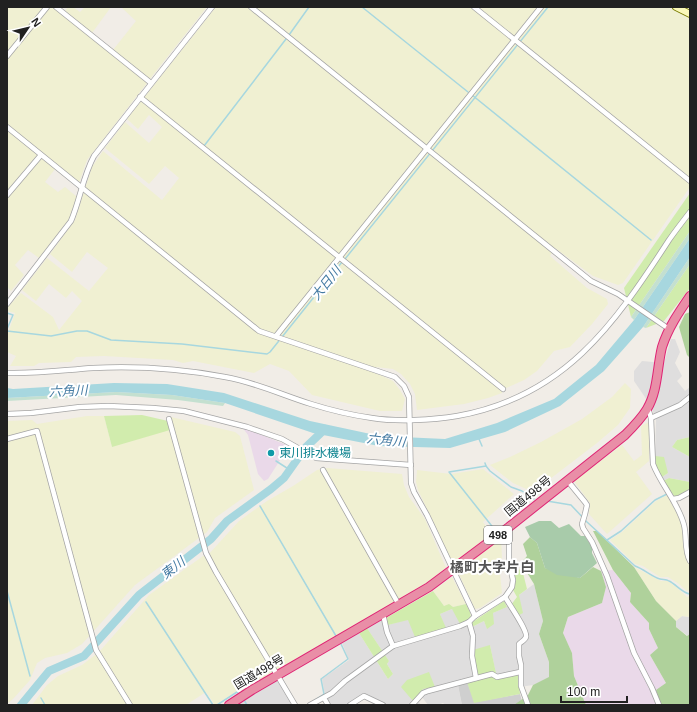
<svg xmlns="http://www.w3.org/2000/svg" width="697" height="712" viewBox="0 0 697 712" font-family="Arial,'Noto Sans JP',sans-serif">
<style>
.residential{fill:#dfdede}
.industrial{fill:#ead9e9}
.religious{fill:#cfcfcf}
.farmland{fill:#f0f0d2}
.grass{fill:#d1ecad}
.forest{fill:#afd19b}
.wetland{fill:#c4e0d0}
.cemetery{fill:#a8cbaa}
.water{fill:#a7d7df}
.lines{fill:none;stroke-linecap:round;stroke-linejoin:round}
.stream{stroke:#a7d7df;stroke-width:1.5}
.river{stroke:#a7d7df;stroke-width:8}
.street-casing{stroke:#a5a5a5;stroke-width:6}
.secondary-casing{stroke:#7a7d03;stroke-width:8}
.highway-casing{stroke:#df2474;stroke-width:10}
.street{stroke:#fff;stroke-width:4.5}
.secondary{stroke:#fbf9bb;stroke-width:6}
.highway{stroke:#e98ea7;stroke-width:8}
.culture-dot{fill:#0f9aa8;stroke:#fff;stroke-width:1.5}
.labels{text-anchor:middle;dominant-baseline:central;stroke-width:4;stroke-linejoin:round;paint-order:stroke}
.shield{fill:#fff;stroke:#646464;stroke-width:1}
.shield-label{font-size:11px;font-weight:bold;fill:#212121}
.culture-label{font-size:12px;fill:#0d838f;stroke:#fff;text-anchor:start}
.street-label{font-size:12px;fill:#212121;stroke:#fff}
.water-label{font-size:13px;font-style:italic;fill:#447ba3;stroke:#fff}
.quarter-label{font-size:14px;font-weight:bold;fill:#545454;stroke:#fff}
</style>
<rect width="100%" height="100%" fill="#f1ede7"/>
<!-- residential -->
<g class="residential">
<polygon points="671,339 675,339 680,352 675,363 682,376 677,381 685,391 690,387 690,437 677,440 672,447 690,457 690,482 669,478 663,481 662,477 668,473 655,456 656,420 651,406 634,381 634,371 642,361 664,363"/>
<polygon points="534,584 543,621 539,634 549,662 549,678 533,685 519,687 518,673 497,679 490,645 478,679 458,685 462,705 445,705 443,703 438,705 428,705 422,697 419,702 421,705 374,705 364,698 356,705 327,705 322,679 349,660 342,643 359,633 388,679 393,674 387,664 389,661 367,628 386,618 388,625 408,619 445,628 440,614 452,609 471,618 472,627 484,621 487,628 493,613 511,605 519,595"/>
<polygon points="682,616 690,617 690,634 688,636 676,627 676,621"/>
<polygon points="282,677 297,705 237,705 249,697"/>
</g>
<!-- industrial -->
<g class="industrial">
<polygon points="242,427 289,446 268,479 264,481 258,474 248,435"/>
<polygon points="613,570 631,593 630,602 649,623 649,629 658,648 650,655 666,683 661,705 586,705 574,676 572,653 563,634 568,617 602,603 606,587 601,571"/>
</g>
<!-- religious -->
<polygon class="religious" points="467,682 475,702 520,694 523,705 462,705 458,685"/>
<!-- farmland -->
<g class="farmland">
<polygon points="7,7 45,7 7,53"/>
<polygon points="49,7 53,7 147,83 87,160 79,183 7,125 7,59"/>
<polygon points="68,7 73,7 80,12 85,7 111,7 92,33 65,11"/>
<polygon points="121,7 207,7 149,80 113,50 136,21"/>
<polygon points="216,7 667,7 690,18 690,187 623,283 618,285 593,276 555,248 550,256 587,288 607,299 608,304 592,324 570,347 554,351 537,371 524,380 502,390 502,393 488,398 464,404 417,410 415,394 410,384 401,374 393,369 376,367 376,373 393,381 400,390 405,399 402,411 380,411 312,395 289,371 270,364 254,373 193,361 183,363 173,360 104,356 76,357 71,362 39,363 34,366 10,366 16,356 7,352 7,336 15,313 7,311 7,308 21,293 53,317 59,330 82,301 72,291 66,298 49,284 36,301 22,290 47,258 89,291 108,268 87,252 72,272 50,254 75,220 92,167 103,151 162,200 179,178 165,166 149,184 105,148 125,122 149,143 162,127 149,115 138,129 127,119"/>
<polygon points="7,130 38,155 7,191"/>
<polygon points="41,157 55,169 45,182 58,192 65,187 77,197 70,218 39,258 28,250 15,265 24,275 11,291 7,287 7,198"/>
<polygon points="625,383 631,389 630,408 618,425 597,443 533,492 513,483 490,465 510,457 541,442 582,419 612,397"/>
<polygon points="87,416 104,416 112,447 168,421 171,417 235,432 240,436 254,490 215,518 207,532 135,585 82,644 67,653 45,658 37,663 30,680 13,699 7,704 7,421 32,420 37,424"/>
<polygon points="649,422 649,461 636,472 652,494 607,534 589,514 590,503 574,481 622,445 634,461 642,455 641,426"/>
<polygon points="327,468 402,474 404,485 409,497 425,519 446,568 426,584 239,692 237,691 215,705 206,692 186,705 32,705 47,685 58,676 82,665 99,652 149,595 203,556 207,556 239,521 267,501 293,486 317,470"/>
<polygon points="483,469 514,494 483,522 492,534 455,562 452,562 418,490 416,482 417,470 451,474"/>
<polygon points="667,495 683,525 685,557 690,565 690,590 687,591 679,584 668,577 660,577 643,566 635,564 610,540 622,532 656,501"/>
<polygon points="501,537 502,559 499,564 502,593 480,608 475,609 458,572"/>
<polygon points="634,567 661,581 668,581 676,587 687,597 690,596 690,617 682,616 676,621 656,601"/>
<polygon points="452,577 466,604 453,607 444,606 433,591"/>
</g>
<!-- grass -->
<g class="grass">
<polygon points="690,193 690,231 631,317 624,288"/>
<polygon points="690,264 690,288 664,321 646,328"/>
<polygon points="142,415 168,421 170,430 112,447 104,416"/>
<polygon points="690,437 690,457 672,447 677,440"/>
<polygon points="655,456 664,457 668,473 662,477 656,466"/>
<polygon points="669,478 690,482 690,489 675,497 663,481"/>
<polygon points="522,569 527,589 519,595 523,613 517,616 511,605 517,597 513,590 516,580 513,571"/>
<polygon points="433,591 444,606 449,604 453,607 466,604 470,612 471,618 460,624 452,609 440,614 446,628 415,637 408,620 388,625 386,618"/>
<polygon points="504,601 507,607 493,613 494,624 487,629 484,621 472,627 471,623"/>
<polygon points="367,628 389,661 387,664 393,674 388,679 359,633"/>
<polygon points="490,645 497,678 518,673 520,694 474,703 467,682 478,679 473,650"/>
<polygon points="429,672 435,687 423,689 413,701 401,687 407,680"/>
</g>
<!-- forest -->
<g class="forest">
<polygon points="690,312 690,358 687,355 679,327 685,314"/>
<polygon points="593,531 597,531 634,567 656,601 676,621 676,627 687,636 690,634 690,705 661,705 656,690 666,683 650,655 658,648 649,629 649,623 630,602 631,593 613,570"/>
<polygon points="530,537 537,543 545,568 580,578 593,567 601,571 606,587 602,603 568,617 563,633 572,653 574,676 586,705 514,705 528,695 533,685 549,677 549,662 539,634 543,621 534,584 521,563 527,556 523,544"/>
</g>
<!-- wetland -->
<g class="wetland">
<polygon points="690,231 690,238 634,320 631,317"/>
<polygon points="690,257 690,264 646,328 643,327"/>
<polygon points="116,392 172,395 225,403 223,406 178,400 116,395 7,401 7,398"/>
</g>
<!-- cemetery -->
<polygon class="cemetery" points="539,521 551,521 559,528 569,524 581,536 585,536 592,547 592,553 597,563 580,578 557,575 545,568 537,543 530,537 525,527"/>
<!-- water -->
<polygon class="water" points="690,238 690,257 643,327 604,371 560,406 505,432 450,448 379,446 313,433 225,403 172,395 116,392 7,398 7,388 13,389 114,383 167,384 224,393 310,421 380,436 445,439 497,423 554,399 596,365 634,320"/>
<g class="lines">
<!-- stream -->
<g class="stream">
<polyline points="362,7 468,92"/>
<polyline points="289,35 309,7"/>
<polyline points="472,95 651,240"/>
<polyline points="204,146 286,39"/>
<polyline points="345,259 548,7"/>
<polyline points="7,313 13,315 7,329"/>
<polyline points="7,331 51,336 77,331 87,331 111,340 182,344 267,354 270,352 342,262"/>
<polyline points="479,439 482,446"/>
<polyline points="276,461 290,470"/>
<polyline points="485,463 486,466 490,471 511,487 522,491 534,499"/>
<polyline points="486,466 449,472 495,530"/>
<path d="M547 501 571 505 587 522 635 566C644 569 652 577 660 579 663 580 666 579 669 581 676 584 682 593 690 594"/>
<polyline points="260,506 336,636"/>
<polyline points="607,540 621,531 655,500 667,494"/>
<polyline points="7,591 30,676"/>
<polyline points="146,602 213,705"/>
<polyline points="41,698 45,705"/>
<polyline points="244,700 247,705"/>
<polyline points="312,702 324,694 321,679 348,659 341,644"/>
<polyline points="217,705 237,692 239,694"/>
</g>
<!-- river -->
<polyline class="river" points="21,705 49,671 84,656 139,595 211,539 227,521 271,489 284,478 306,447 325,429"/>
<defs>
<g id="street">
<polyline points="56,7 151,83"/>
<polyline points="251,7 591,281 618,294 669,329"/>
<polyline points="474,7 690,181"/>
<polyline points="7,56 47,7"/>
<polyline points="140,97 503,389"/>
<polyline points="7,127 259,331 395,377 404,386 409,397 411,483 414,492 427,515 475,616"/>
<polyline points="7,195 41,155"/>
<path d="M7 304 71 221C80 200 83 176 94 156L212 7"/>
<polyline points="276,336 541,7"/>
<path d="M7 373C36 374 64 370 93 368 135 366 183 369 225 377 255 382 282 395 311 404 330 410 351 415 372 418 397 422 433 420 457 416 564 397 614 325 669 240 676 230 683 221 690 212"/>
<path d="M648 408 651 418 653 464C661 485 678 502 684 525 687 536 684 551 690 561"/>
<polyline points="7,414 31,413 80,407 108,406 153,408 184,411 247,427 282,439 316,458 411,465"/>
<polyline points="651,418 680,405 690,397"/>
<polyline points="169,419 206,553 216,572 295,705"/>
<polyline points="7,439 37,431 96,650 130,705"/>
<polyline points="323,470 399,605"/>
<polyline points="567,480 585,502 587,505 585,514 582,524 583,528 592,542 607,576 634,653 652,688 659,705"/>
<polyline points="673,499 679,498 690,492"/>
<path d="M505 597C509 604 528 631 526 637 525 640 521 642 519 644V656L521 665V686L528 705"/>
<polyline points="383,614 387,632 393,646"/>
<polyline points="469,622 473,636 472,656 476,678"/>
<polyline points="324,698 328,705"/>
<polyline points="310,705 332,693 345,681 393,646 460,626 469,622 475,616 505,597 512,587 513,580 509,562 509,527"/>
<polyline points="350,705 364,696 383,705"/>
<polyline points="412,705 423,693 428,691 492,674 497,677 520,672"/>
</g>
<polyline id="secondary" points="676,7 690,14"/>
<path id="highway" d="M229 705 252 690 429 587 509 527 625 435C633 427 641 419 647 409 658 391 657 367 662 347 668 328 679 312 690 296"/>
</defs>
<!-- street casing -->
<use href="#street" class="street-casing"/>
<!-- secondary casing -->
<use href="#secondary" class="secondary-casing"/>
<!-- highway casing -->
<use href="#highway" class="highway-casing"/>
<!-- street -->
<use href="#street" class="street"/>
<!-- secondary -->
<use href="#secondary" class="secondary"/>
<!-- highway -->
<use href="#highway" class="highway"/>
</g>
<!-- markers -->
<circle class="culture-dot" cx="271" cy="453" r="4"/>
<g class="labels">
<!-- shield labels -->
<rect class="shield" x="484" y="526" width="28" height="18" rx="3"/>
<g class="shield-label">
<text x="498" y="535">498</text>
</g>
<!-- culture labels -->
<g class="culture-label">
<text x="279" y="453">東川排水機場</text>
</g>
<!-- street labels -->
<g class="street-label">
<text transform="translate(528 496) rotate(-39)">国道498号</text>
<text transform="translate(259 672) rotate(-31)">国道498号</text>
</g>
<!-- water labels -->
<g class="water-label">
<text transform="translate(326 283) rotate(-51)">大日川</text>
<text transform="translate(68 391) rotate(-3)">六角川</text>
<text transform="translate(386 440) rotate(6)">六角川</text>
<text transform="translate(173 568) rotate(-38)">東川</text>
</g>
<!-- quarter labels -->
<g class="quarter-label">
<text x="492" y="567">橘町大字片白</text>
</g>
</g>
<!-- border -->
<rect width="697" height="712" fill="none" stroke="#212121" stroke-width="16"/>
<!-- north arrow -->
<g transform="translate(28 28) rotate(55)" stroke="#ffffff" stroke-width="3" paint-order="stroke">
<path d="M0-3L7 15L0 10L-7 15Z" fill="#212121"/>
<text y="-6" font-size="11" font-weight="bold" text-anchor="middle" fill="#212121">N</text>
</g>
<!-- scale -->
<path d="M561 696v6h66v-6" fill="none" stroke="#212121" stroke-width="2"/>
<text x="567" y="696" font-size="12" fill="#212121" stroke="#ffffff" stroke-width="3" paint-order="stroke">100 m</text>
</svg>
